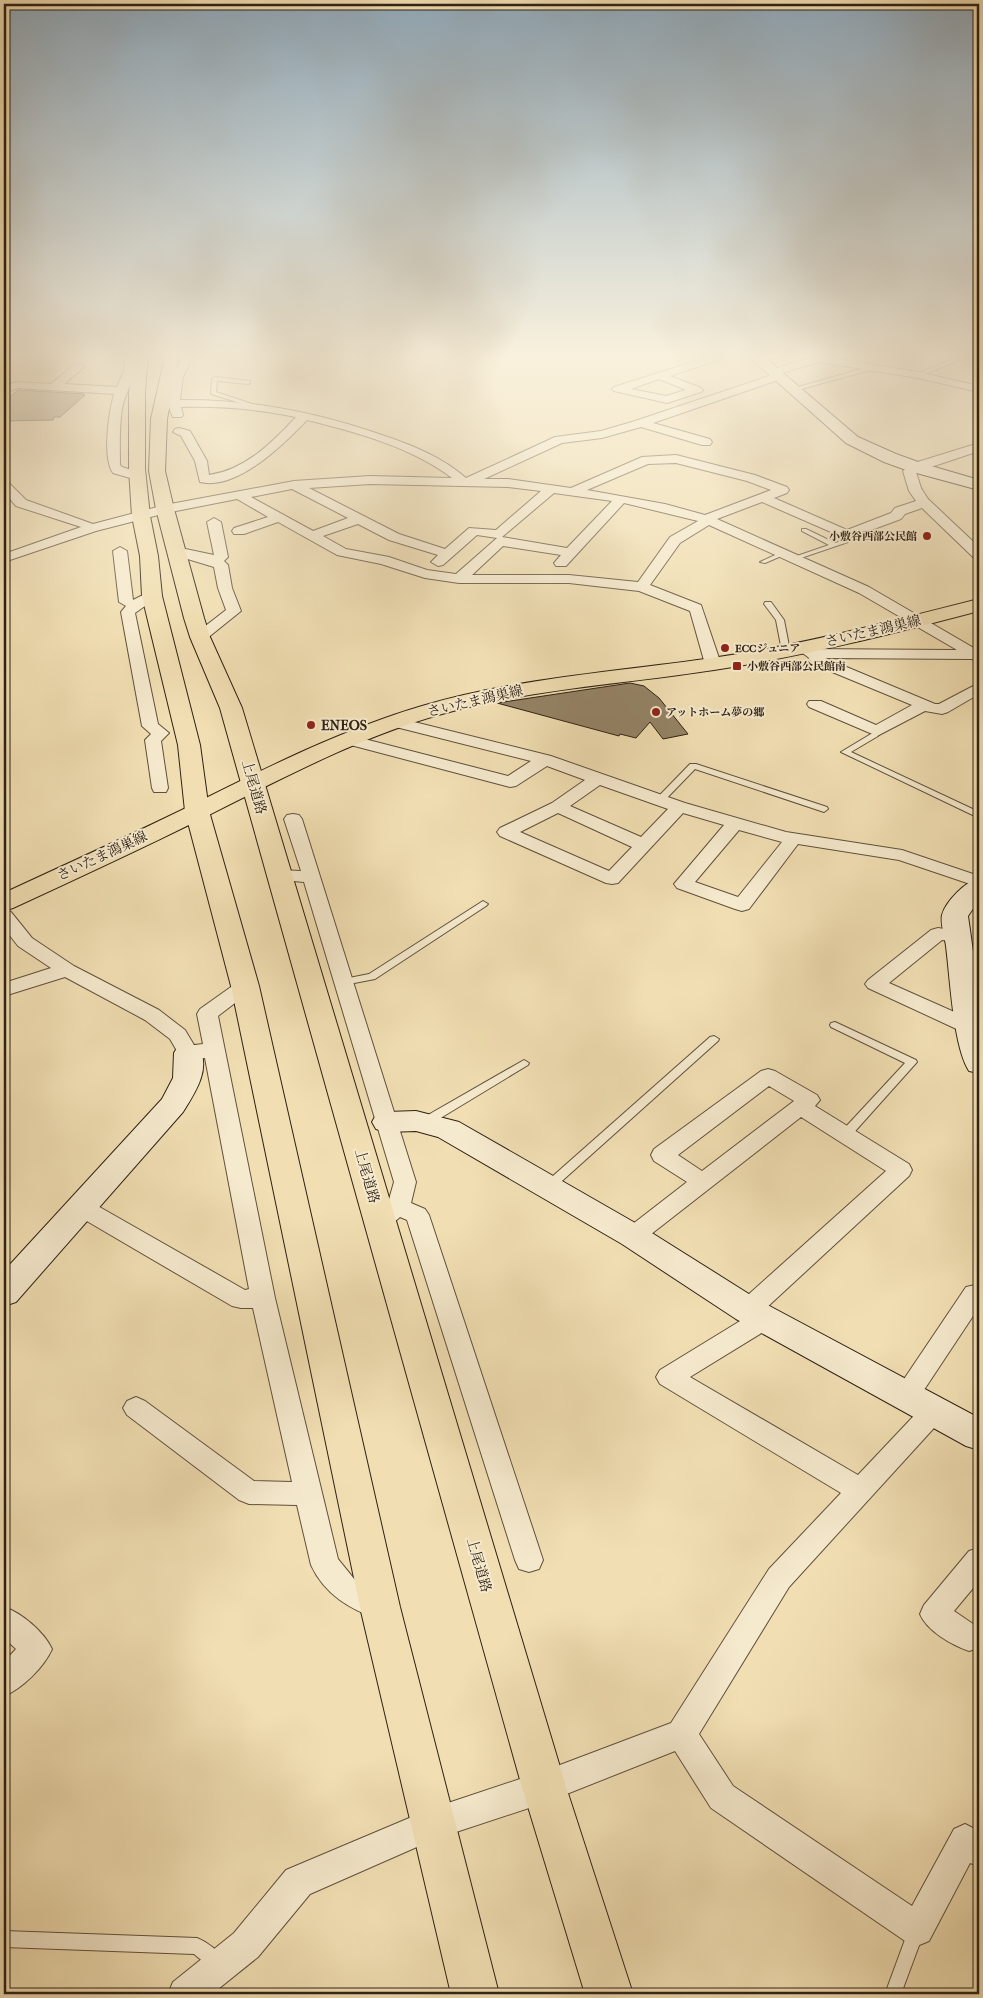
<svg xmlns="http://www.w3.org/2000/svg" width="983" height="1998" viewBox="0 0 983 1998" font-family="'IM FELL French Canon','Noto Serif JP',serif">
<style>
.building{fill:#948467;stroke:#2f2114}
.lines{fill:none;stroke-linecap:round;stroke-linejoin:round}
.lane-casing{stroke:#60503c;stroke-width:2}
.street-casing{stroke:#60503c;stroke-width:2}
.secondary-casing{stroke:#2f2114;stroke-width:2}
.primary-casing{stroke:#2f2114;stroke-width:2}
.highway-casing{stroke:#2f2114;stroke-width:2}
.lane{fill:#f6eace;fill-rule:evenodd}
.street{fill:#f6eace;fill-rule:evenodd}
.secondary{fill:#f6eace;fill-rule:evenodd}
.primary{fill:#f1dfb3;fill-rule:evenodd}
.highway{fill:#f1dfb3;fill-rule:evenodd}
.poi-dot{fill:#8f2418;stroke:#f6eace;stroke-width:2}
.labels{text-anchor:middle;dominant-baseline:central;stroke-width:4;stroke-linejoin:round;paint-order:stroke}
.far-poi-label{font-size:11px;font-weight:bold;fill:#2f2114;stroke:#f6eace;text-anchor:start}
.street-label{font-size:14px;fill:#2f2114;stroke:#f6eace}
.poi-label{font-size:14px;font-weight:bold;fill:#2f2114;stroke:#f6eace;text-anchor:start}
</style>
<rect width="100%" height="100%" fill="#f1dfb3"/>
<filter id="stains"><feTurbulence type="fractalNoise" baseFrequency=".004" numOctaves="4"/><feColorMatrix values="0 0 0 0 .2 0 0 0 0 .09 0 0 0 0 .02 0 0 0 .5 -.17"/></filter>
<radialGradient id="worn" r=".72"><stop offset=".6" stop-color="#630" stop-opacity="0"/><stop offset="1" stop-color="#630" stop-opacity=".3"/></radialGradient>
<!-- building -->
<g class="building">
<polygon points="18,390 84,394 83,395 85,395 60,417 54,417 53,420 4,421 4,402"/>
<polygon points="630,683 644,686 659,698 688,734 663,739 650,722 636,738 620,734 619,736 497,703"/>
</g>
<g class="lines">
<defs>
<g id="lane">
<polygon points="960,356 967,356 979,359 979,363 964,358 920,376 915,375"/>
<polygon points="872,366 875,368 874,369 794,391 791,389"/>
<polygon points="215,377 250,381 250,383 248,384 217,381 216,392 261,407 256,408 211,394 212,379"/>
<polygon points="802,529 806,529 835,543 844,540 845,534 849,534 851,541 798,559 794,559 794,557 829,545 802,531"/>
<polygon points="784,551 786,552 786,554 765,563 760,562"/>
<polygon points="765,602 771,602 784,620 790,651 789,653 783,653 782,651 776,620 764,604"/>
<polygon points="871,734 877,734 878,736 851,752 979,812 979,818 841,752"/>
<polygon points="690,764 696,764 827,807 828,809 824,812 695,769 663,802 657,802 656,800 657,798"/>
<polygon points="483,901 488,904 486,906 375,979 344,985 339,982 344,979 369,974"/>
<polygon points="835,1022 916,1060 917,1062 849,1138 841,1138 840,1135 841,1132 905,1063 831,1027 830,1025 831,1023"/>
<polygon points="714,1036 719,1039 718,1041 553,1189 545,1189 543,1186 545,1183 710,1037"/>
<polygon points="524,1060 529,1063 528,1065 429,1125 421,1125 420,1122 421,1119"/>
<polygon points="916,1924 922,1926 924,1932 901,1994 885,1994 910,1926"/>
<path d="M4 1931 197 1938C207 1942 221 1952 225 1962L223 1968 217 1970 211 1968 194 1954 4 1947Z"/>
</g>
<g id="street">
<path d="M125 356H135C139 374 125 391 122 409 119 427 120 446 120 465L122 467 141 473 143 476 141 479 137 480 113 473C102 457 109 412 114 394L18 388 4 393V386L17 382 51 384 75 364 79 363 84 366 83 368 64 384 117 387 124 371Z"/>
<path d="M183 356H193L183 377 180 400C250 399 316 412 382 435 412 445 442 457 466 478L555 437 601 431 635 421 772 375 769 372 770 370 819 356 918 372 979 386V392L918 378 819 362 782 373 785 376 784 378 653 423 710 439 712 442 710 445H702L641 427 602 438 562 443 484 479H508L571 488 642 457 676 455 755 475 787 487 789 490 787 493 774 498 847 530 891 513 895 508 916 501 909 491 903 471 911 464 979 443V451L916 472 921 488 928 499 979 547V559L974 558 922 508 905 514 901 519 847 539 762 502 717 519 869 587 979 651V662L972 659 825 658 935 704H939L979 683V694L948 712 942 714 925 711 877 736 809 707 807 704 809 701H821L876 725 912 705 813 664 808 657 801 652 803 649 957 650 859 593 709 525 680 543 650 585 701 605 721 664 718 667H708L705 664 690 611 639 591 569 583H459L425 578 381 564 337 555 278 522 244 534H234L232 531 234 528 268 517 237 499 166 513 96 531 4 562V554L81 527 16 506 4 492V481L8 482 26 500 93 524 165 505 294 481 370 476 452 478C411 447 356 432 307 420 284 444 237 491 200 482L195 461 181 436 173 432 175 429 179 428 190 431 207 461 209 475C245 470 273 442 296 417 258 409 220 406 181 407L183 415 181 417H173C162 398 172 375 183 356ZM676 463 747 481 771 490 705 515 665 504 587 490 648 464ZM370 484 508 487 541 491 496 530 469 528 445 549 399 534 309 488ZM292 489 348 518 313 531 251 497ZM554 493 612 501 567 548 502 537ZM624 503 698 521 670 537 638 582 569 575H472L503 546 561 555 554 563 556 566H566ZM358 524 389 540 438 555 431 562 438 566 443 565 477 535 497 538 456 574 427 570 389 557 346 549 323 536Z"/>
<path d="M711 356H726L725 358 670 376 701 388 703 390 701 392 667 403 614 391 612 389 614 387ZM659 379 686 390 666 396 631 389Z"/>
<polygon points="214,518 221,522 228,557 224,561 228,565 232,588 241,611 205,640 195,640 193,637 195,634 226,610 218,588 214,567 171,554 169,551 176,547 214,555 207,522"/>
<polygon points="120,547 127,551 133,600 147,593 157,593 159,596 135,613 158,724 169,733 161,741 168,788 166,792 154,792 152,788 145,740 151,734 142,726 121,612 126,606 119,602 113,551"/>
<path d="M394 717 551 756 685 803 786 832 902 850 979 876V887L899 860 798 844 749 909 742 911 735 909 677 888 674 884 724 825 683 813 618 883 612 884 606 883 500 836 497 832 500 828 552 803 585 780 547 766 516 786 510 787 343 743 341 740 343 737 349 735 508 776 531 761 388 725 386 722 388 719ZM600 785 668 809 641 837 570 806ZM558 813 632 847 609 871 520 832ZM739 830 782 842 738 897 695 882Z"/>
<path d="M293 814 299 815 302 819 416 1182 411 1203 425 1209 429 1215 543 1560 539 1569 529 1572 519 1569 515 1560 407 1220 400 1217C391 1225 385 1231 372 1227L368 1221 372 1215 388 1203 394 1182 304 882 273 879 270 875 273 871 279 870 301 871 284 819 287 815Z"/>
<path d="M4 910 11 912 32 938 74 966 159 1010 185 1030 194 1045 203 1044 197 1014 200 1009 238 982 245 980 252 982 255 986 252 990 218 1016 275 1298 338 1559 355 1580 390 1598 394 1607 390 1616 380 1620C350 1609 325 1595 311 1565L297 1505 249 1504 239 1500 127 1415 123 1408 127 1401 136 1397 145 1401 254 1481 292 1482 253 1308H241L232 1306 73 1213 69 1207 73 1201 81 1199 89 1201 245 1290 249 1289 205 1058 188 1060 181 1058 170 1039 145 1020 65 977 4 996V983L51 968 18 946 4 928Z"/>
<polygon points="938,928 965,932 968,936 965,940 958,942 942,940 889,983 977,1022 979,1026 977,1032 970,1034 963,1032 868,988 865,984 868,980 931,930"/>
<path d="M768 1069 775 1071 817 1095 820 1100 815 1106 909 1164 912 1170 909 1176 764 1310 773 1312 776 1319 773 1326 690 1377 858 1475 926 1403 935 1399 944 1403 948 1410 944 1417 789 1587 699 1734 733 1786 912 1906 954 1829 965 1824 979 1831V1866L970 1863 929 1941 917 1946 905 1941 711 1808 675 1751 544 1803 435 1839 310 1894 258 1957 212 1994H168L173 1982 234 1933 286 1870 433 1808 544 1771 671 1723 769 1569 841 1493 660 1384 656 1377 660 1370 745 1318 739 1317 736 1310 739 1303 886 1171 801 1117 641 1242 633 1245 625 1242 621 1236 625 1230 687 1182 654 1161 651 1155 654 1149 761 1071ZM769 1086 794 1101 702 1171 678 1155Z"/>
<polygon points="975,1285 979,1286 979,1307 916,1402 907,1405 898,1402 894,1395 898,1388 966,1287"/>
<path d="M979 1548V1581L954 1611 979 1628V1648L969 1651C952 1645 927 1631 920 1614L924 1605 969 1551Z"/>
<path d="M4 1607C22 1613 44 1632 52 1649 44 1667 22 1689 4 1696V1662L16 1649 4 1638Z"/>
</g>
<g id="secondary">
<polygon points="748,356 763,356 858,437 896,454 921,463 979,480 979,490 909,471 884,462 846,443"/>
<path d="M979 878V900L968 916 979 994V1073L969 1071C953 1046 950 977 946 946 945 938 940 923 942 915 946 901 965 882 979 878Z"/>
<path d="M188 1044 198 1046C212 1068 195 1093 183 1112L16 1302 4 1306V1271L162 1099 173 1078 174 1053 178 1046Z"/>
<polygon points="416,1111 459,1122 644,1228 760,1301 979,1418 979,1450 966,1446 736,1319 622,1244 438,1137 416,1131 387,1132 376,1129 372,1122 376,1115 387,1112"/>
</g>
<path id="primary" d="M979 599V611C892 634 804 656 714 670 623 684 531 689 442 714 359 737 283 778 207 816 143 848 78 878 13 908L4 911V893C66 864 129 836 190 806 266 768 341 730 422 706 517 678 615 672 712 658 803 645 891 621 979 599Z"/>
<g id="highway">
<polygon points="134,356 148,356 145,392 145,469 150,516 158,556 162,596 200,745 209,811 259,986 400,1607 499,1994 451,1994 360,1607 231,986 185,811 178,745 142,596 140,556 132,516 129,469 129,392"/>
<polygon points="165,356 179,356 167,419 165,471 174,509 204,618 210,637 242,708 566,1787 633,1994 585,1994 522,1787 220,708 190,637 184,618 156,509 149,471 151,419"/>
</g>
</defs>
<!-- lane casing -->
<use href="#lane" class="lane-casing"/>
<!-- street casing -->
<use href="#street" class="street-casing"/>
<!-- secondary casing -->
<use href="#secondary" class="secondary-casing"/>
<!-- primary casing -->
<use href="#primary" class="primary-casing"/>
<!-- highway casing -->
<use href="#highway" class="highway-casing"/>
<!-- lane -->
<use href="#lane" class="lane"/>
<!-- street -->
<use href="#street" class="street"/>
<!-- secondary -->
<use href="#secondary" class="secondary"/>
<!-- primary -->
<use href="#primary" class="primary"/>
<!-- highway -->
<use href="#highway" class="highway"/>
</g>
<!-- sky -->
<linearGradient id="sky" x2="0" y2="1"><stop stop-color="#91abbd"/><stop offset="0.56" stop-color="#f9f1dd"/><stop offset="1" stop-color="#f9f1dd" stop-opacity="0"/></linearGradient>
<rect width="983" height="635" fill="url(#sky)"/>
<!-- markers -->
<g class="poi-dot">
<circle cx="927" cy="536" r="5"/>
<circle cx="725" cy="648" r="5"/>
<rect x="732" y="661" width="10" height="10" rx="2.5"/>
<circle cx="656" cy="712" r="5"/>
<circle cx="311" cy="725" r="5"/>
</g>
<g class="labels">
<!-- far-poi labels -->
<g class="far-poi-label">
<text x="917" y="536" text-anchor="end">小敷谷西部公民館</text>
<text x="735" y="648">ECCジュニア</text>
<text x="747" y="666">小敷谷西部公民館南</text>
<text x="666" y="712">アットホーム夢の郷</text>
</g>
<!-- street labels -->
<g class="street-label">
<text transform="translate(873 631) rotate(-13)">さいたま鴻巣線</text>
<text transform="translate(475 701) rotate(-13)">さいたま鴻巣線</text>
<text transform="translate(254 787) rotate(74)">上尾道路</text>
<text transform="translate(102 856) rotate(-25)">さいたま鴻巣線</text>
<text transform="translate(367 1176) rotate(74)">上尾道路</text>
<text transform="translate(479 1565) rotate(74)">上尾道路</text>
</g>
<!-- poi labels -->
<g class="poi-label">
<text x="321" y="725">ENEOS</text>
</g>
</g>
<!-- margin -->
<rect width="983" height="1998" fill="none" stroke="#f1dfb3" stroke-width="20"/>
<rect x="5" y="5" width="973" height="1988" fill="none" stroke="#2f2114" stroke-width="2.5"/>
<rect x="10" y="10" width="963" height="1978" fill="none" stroke="#2f2114"/>
<rect width="100%" height="100%" filter="url(#stains)"/>
<rect width="100%" height="100%" fill="url(#worn)"/>
</svg>
